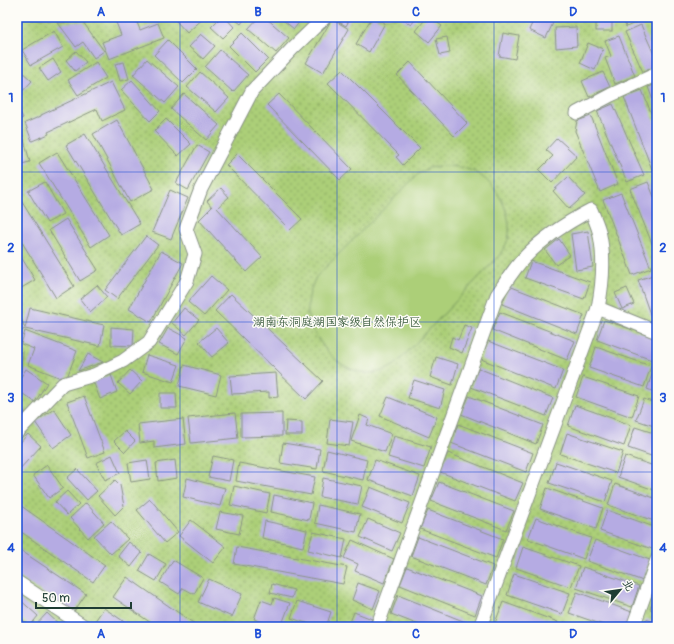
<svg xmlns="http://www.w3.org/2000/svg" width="674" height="644" viewBox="0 0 674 644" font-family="Pangolin,'LXGW WenKai TC',sans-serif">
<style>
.grass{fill:url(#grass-dots);stroke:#668656}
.garden{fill:#accf78;stroke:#668656}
.building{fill:#b5abe3}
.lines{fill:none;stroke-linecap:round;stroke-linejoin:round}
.minor-casing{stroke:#8a9486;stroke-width:15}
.minor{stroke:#fff;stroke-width:13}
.grid{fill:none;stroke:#1d4ed8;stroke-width:1;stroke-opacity:0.55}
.labels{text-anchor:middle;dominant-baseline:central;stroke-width:3;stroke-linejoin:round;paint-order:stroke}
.park-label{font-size:12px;fill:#426245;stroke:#fdfcf7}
.neatline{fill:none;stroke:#1d4ed8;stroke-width:1.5}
.grid-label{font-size:13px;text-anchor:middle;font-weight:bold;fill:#1d4ed8}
</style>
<defs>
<pattern id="grass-dots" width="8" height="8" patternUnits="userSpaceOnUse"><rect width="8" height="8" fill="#accf78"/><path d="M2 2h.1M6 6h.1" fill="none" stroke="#8ba963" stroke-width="1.8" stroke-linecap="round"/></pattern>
</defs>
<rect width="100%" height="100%" fill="#fdfcf7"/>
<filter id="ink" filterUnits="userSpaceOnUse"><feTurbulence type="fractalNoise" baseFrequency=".025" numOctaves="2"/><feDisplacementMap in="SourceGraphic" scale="8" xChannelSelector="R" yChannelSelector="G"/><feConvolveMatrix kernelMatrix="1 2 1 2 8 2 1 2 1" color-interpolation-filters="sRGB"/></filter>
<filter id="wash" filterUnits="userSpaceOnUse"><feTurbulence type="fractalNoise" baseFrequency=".012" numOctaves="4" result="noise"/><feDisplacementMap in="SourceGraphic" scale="16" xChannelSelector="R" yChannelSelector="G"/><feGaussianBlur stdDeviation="0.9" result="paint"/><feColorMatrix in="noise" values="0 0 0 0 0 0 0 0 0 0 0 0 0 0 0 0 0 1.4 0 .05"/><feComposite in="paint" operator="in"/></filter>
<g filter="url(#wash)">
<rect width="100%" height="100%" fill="#f4ecd7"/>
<!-- grass -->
<rect class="grass" x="17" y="17" width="640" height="610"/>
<!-- garden -->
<path class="garden" d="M442 166C452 166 461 167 470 170 494 179 511 209 509 234 508 243 503 249 499 256L395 365C365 384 334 366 318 338 315 334 312 329 310 324 305 308 309 291 316 277L418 174 429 168Z"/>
<g id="blocks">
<!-- building -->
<g class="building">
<polygon points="122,17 135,17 140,30 158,23 164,38 109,59 102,42 121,35 115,20"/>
<polygon points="181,17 205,17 187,33 176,21"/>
<polygon points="221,17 225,17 234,27 223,38 211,27"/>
<polygon points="232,17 246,17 241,24"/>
<polygon points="259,17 265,17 289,38 276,53 248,29"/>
<polygon points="279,17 303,17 294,29"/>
<polygon points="334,17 351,17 346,26 332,18"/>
<polygon points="372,17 375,17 385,23 369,52 356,44"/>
<polygon points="399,17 417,17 411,25"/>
<polygon points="427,17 430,17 442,26 429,42 416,31"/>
<polygon points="535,17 539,17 553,23 546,38 529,30"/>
<rect x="596" y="17" width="16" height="14"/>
<polygon points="622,17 638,17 640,21 626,27"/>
<polygon points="651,17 657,17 657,31"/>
<polygon points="332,19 349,29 323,73 306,63"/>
<polygon points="83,22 104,51 94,58 83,42 76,47 58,23"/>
<polygon points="641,25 657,61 657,66 643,72 625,32"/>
<polygon points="576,27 577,46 556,48 555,28"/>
<polygon points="54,31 63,47 31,65 22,50"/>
<polygon points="242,33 268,59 255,72 229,46"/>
<polygon points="503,33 519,36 515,59 499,56"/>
<polygon points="201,34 215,46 203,59 189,47"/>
<polygon points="619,36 635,76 615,84 605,58 611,56 605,41"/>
<polygon points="447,37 450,53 440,55 436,39"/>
<polygon points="168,40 197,69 183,83 154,55"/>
<polygon points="588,43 603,49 595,70 580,63"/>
<polygon points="220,50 248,75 233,92 205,67"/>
<polygon points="76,51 86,62 75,71 66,60"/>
<polygon points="53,59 61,72 48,81 39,68"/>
<polygon points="147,59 179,87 165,103 133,75"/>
<polygon points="96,62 106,78 78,95 68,80"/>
<polygon points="124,62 129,79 120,81 115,64"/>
<polygon points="410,62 467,123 454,136 397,75"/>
<polygon points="17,67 32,81 19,95 17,92"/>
<polygon points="342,70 420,148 403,165 396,157 399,155 328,83"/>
<polygon points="200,72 229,98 216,112 187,87"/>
<polygon points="603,72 610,87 589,97 582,81"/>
<polygon points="132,80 160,111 150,121 121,90"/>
<polygon points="111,82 125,110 102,121 97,109 48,132 49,134 32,141 25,123 41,116 41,115"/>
<polygon points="657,84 657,111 648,87"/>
<polygon points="642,90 657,128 657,170 653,172 624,97"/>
<polygon points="184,94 219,125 206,140 171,109"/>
<polygon points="279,94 352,169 340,180 267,105"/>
<polygon points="613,104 644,175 627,182 597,111"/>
<polygon points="17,105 23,118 17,121"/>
<polygon points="591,116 618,184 600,192 575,131 577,121"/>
<polygon points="166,119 191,144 178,156 154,131"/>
<polygon points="117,120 154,189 130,202 93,134"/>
<polygon points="22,132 30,162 17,165 17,133"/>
<polygon points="85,134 140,224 121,235 66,145"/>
<polygon points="557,138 577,156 552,183 539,170 553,156 546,150"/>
<polygon points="197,145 209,152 188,190 176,183"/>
<polygon points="57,152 109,235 91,247 39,163"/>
<polygon points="237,154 302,219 290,230 226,165"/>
<polygon points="568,177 585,195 569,209 553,191"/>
<polygon points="45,182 63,214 47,223 28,191"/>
<polygon points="648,182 657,204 657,256 630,189"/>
<polygon points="221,188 229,197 217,208 262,257 246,272 199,220 212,207 207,201"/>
<polygon points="170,190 188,198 171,239 152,232"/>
<polygon points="621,193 651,268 632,275 603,200"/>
<polygon points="17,194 74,286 56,298 17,234"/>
<polygon points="66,219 98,270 80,281 49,230"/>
<polygon points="588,231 593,267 576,270 571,234"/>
<polygon points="146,236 158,245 117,299 105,290"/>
<polygon points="559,239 570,255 556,265 545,250"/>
<polygon points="17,250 35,280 18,290 17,288"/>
<polygon points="161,251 183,263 151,322 129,309"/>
<polygon points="531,261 590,282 584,299 525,278"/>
<polygon points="656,274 657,277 657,315 651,317 638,280"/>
<polygon points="211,276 227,290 204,316 188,302"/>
<polygon points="97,285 107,297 90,312 80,299"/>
<polygon points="509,286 584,315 577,334 502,304"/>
<polygon points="627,288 634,304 622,309 615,293"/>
<polygon points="231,294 323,381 306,399 215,311"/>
<polygon points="30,308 104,325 100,346 25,329 17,333 17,311 25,328"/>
<polygon points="184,308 199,320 186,335 172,323"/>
<polygon points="500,312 575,341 567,360 492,330"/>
<polygon points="604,320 657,338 657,347 652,360 597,340"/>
<polygon points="464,325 472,328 462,353 449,347 452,337 458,340"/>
<polygon points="111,327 134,329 133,346 111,345"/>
<polygon points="168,328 187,338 178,354 159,344"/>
<polygon points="216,328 229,343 212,357 199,342"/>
<polygon points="25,331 77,351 66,380 28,365 34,349 21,344"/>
<polygon points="488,341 563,370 556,389 481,359"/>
<polygon points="596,347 651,366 644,387 589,368"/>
<polygon points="17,352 23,352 21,372 17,372"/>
<polygon points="88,354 103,362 78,371"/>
<polygon points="147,355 179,365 173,382 142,372"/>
<polygon points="436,357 458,364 452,385 430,377"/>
<polygon points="184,365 221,375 216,395 179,386"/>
<polygon points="478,368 553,398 546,416 471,387"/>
<polygon points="654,368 657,369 657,393 647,389"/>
<polygon points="26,369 47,383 35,402 17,390 17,383"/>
<polygon points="130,370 142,381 130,394 118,383"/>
<polygon points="276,373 278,397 269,398 269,392 232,394 230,376"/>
<polygon points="111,375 117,392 100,399 93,381"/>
<polygon points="583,377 639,396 632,417 576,397"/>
<polygon points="414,380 445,390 440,408 408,398"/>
<polygon points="160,393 176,393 177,408 160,408"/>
<polygon points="84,396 105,452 88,458 67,402"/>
<polygon points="469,396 543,425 536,444 461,414"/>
<polygon points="388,397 437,417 429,437 380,416"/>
<polygon points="644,399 657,404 657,427 636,420"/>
<polygon points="17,401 25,412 17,418"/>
<polygon points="575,405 631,425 624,446 568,426"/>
<polygon points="54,409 71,435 53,448 35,422"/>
<polygon points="235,413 238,438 191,443 188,418"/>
<polygon points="282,413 282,436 241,437 241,414"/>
<polygon points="360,415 369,419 367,425 392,434 385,452 351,441"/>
<polygon points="183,419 186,444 154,448 154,441 140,443 138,424"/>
<polygon points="330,419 353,422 349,446 327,443"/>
<polygon points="286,421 302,422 302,435 285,435"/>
<polygon points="458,424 533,453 526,472 451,443"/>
<polygon points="635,427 657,434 657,458 628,448"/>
<polygon points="125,431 135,441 125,452 114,441"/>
<polygon points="567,433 623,452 616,473 560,454"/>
<polygon points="28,434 41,446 17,472 17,446"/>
<polygon points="394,436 431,447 424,468 388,457"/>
<polygon points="283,443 320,449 317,469 280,463"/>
<polygon points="327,450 367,460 363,480 323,471"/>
<polygon points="448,453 523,483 515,501 440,472"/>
<polygon points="112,455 120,473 105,480 96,463"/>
<polygon points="213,456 233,460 229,481 208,477"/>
<polygon points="625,456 657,467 657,491 618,477"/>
<polygon points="147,460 150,479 131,482 128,463"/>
<polygon points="175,460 177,478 158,481 156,463"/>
<polygon points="375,460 420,476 413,496 368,480"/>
<polygon points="556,462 612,481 605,502 549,483"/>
<polygon points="239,463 315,477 311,495 236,481"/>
<polygon points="47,465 63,488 49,498 33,475"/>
<polygon points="77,469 97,491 87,500 67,478"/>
<polygon points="187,478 225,488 220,506 183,497"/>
<polygon points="323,478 362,486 358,504 320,497"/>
<polygon points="115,480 120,485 124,506 115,515 98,496"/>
<polygon points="439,482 514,511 506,530 431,501"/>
<polygon points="615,484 657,499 657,522 608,505"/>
<polygon points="234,486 270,494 266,513 230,505"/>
<polygon points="370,487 410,503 402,523 362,507"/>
<polygon points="547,488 603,508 596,529 540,509"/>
<polygon points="67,491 79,504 67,515 55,502"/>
<polygon points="274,495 312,503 309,520 271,512"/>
<polygon points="150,499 178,532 165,543 137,510"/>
<polygon points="17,503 105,565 93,582 17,529"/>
<polygon points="86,503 104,523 88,538 70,518"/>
<polygon points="318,505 360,514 356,532 315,523"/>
<polygon points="428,510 503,539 496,558 420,529"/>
<polygon points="607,510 657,528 657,545 655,550 600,531"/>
<polygon points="220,512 243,516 239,534 216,529"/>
<polygon points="536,518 591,538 584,559 528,539"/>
<polygon points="368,519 400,533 392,551 360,537"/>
<polygon points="191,520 226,547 213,563 179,536"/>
<polygon points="111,521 128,539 111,554 94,536"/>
<polygon points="265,521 307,530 303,547 262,538"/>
<polygon points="313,532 346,539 342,558 308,550"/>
<polygon points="418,537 493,566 486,585 411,556"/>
<polygon points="352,540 394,559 384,583 355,571 358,564 344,558"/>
<polygon points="595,540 650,560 643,581 587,561"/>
<polygon points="129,542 142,553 131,567 118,556"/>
<polygon points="237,547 347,567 343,584 234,564"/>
<polygon points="523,547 579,566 571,587 516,568"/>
<polygon points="17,548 86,594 73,613 17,576"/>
<polygon points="149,554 166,564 156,581 139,571"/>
<polygon points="173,560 203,578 194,594 183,588 179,594 160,582"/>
<polygon points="407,567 482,596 475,615 400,585"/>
<polygon points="583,567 639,586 632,607 576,588"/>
<polygon points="514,574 570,593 562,614 507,595"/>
<polygon points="127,577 199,627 157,627 113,597"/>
<polygon points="209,579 242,594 232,617 198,602"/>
<polygon points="358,583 380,591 373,609 352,600"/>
<polygon points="272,584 294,590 292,598 270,593"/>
<polygon points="657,591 657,612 650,609"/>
<polygon points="577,592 632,612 627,627 609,627 569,613"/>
<polygon points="398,595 473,625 472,627 424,627 391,614"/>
<polygon points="17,597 38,616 30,626 17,615"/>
<polygon points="274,598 290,603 281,627 276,627 254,619 261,600 272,604"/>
<polygon points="297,601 331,612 326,627 318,627 291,618"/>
<polygon points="503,602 558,622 556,627 507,627 495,623"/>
<polygon points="104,608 132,627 95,627 92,625"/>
<polygon points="354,612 372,619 368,627 348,627"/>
<polygon points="47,613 60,625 58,627 34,627"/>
<polygon points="646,619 657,623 657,627 643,627"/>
<polygon points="388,622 400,627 386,627"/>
<polygon points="564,622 576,627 562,627"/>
</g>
</g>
</g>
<g filter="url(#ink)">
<use href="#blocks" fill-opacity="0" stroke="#8a9486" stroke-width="1"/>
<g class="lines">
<defs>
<g id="minor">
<polyline points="577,113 611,95 657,74"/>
<polyline points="17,432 63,384 94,375 123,361 149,342 187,281 195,254 186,229 201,189 252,91 293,48 325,17"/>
<polyline points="17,582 85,627"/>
<path d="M377 627 497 295C506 282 514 268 525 257 543 238 568 222 591 210 594 217 597 224 599 231 605 256 603 283 598 308"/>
<polyline points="480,627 598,308 657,332"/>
<polyline points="633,627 657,560"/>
</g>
</defs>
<!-- minor casing -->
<use href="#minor" class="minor-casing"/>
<!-- minor -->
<use href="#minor" class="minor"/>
</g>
</g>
<!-- grid -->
<path class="grid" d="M180 17V627M337 17V627M494 17V627M17 172H657M17 322H657M17 472H657"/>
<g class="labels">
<!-- park labels -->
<g class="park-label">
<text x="337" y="322">湖南东洞庭湖国家级自然保护区</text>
</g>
</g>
<!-- margin -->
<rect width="674" height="644" fill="none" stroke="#fdfcf7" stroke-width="44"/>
<!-- north arrow -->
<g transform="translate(620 590) rotate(61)" stroke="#fdfcf7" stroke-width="3" paint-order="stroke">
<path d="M0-3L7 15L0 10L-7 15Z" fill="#1f3d34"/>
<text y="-6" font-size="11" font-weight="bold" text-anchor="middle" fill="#1f3d34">北</text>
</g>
<!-- scale -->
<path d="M36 602v6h95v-6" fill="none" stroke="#1f3d34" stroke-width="2"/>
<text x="42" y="602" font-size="12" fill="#1f3d34" stroke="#fdfcf7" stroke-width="3" paint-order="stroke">50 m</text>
<rect x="22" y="22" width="630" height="600" class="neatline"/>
<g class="grid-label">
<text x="101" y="16">A</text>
<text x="258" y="16">B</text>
<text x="416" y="16">C</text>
<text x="573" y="16">D</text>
<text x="11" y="102">1</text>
<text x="663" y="102">1</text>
<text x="11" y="252">2</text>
<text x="663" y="252">2</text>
<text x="11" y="402">3</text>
<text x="663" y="402">3</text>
<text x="11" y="552">4</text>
<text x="663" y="552">4</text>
<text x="101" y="638">A</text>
<text x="258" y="638">B</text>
<text x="416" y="638">C</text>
<text x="573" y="638">D</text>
</g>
</svg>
